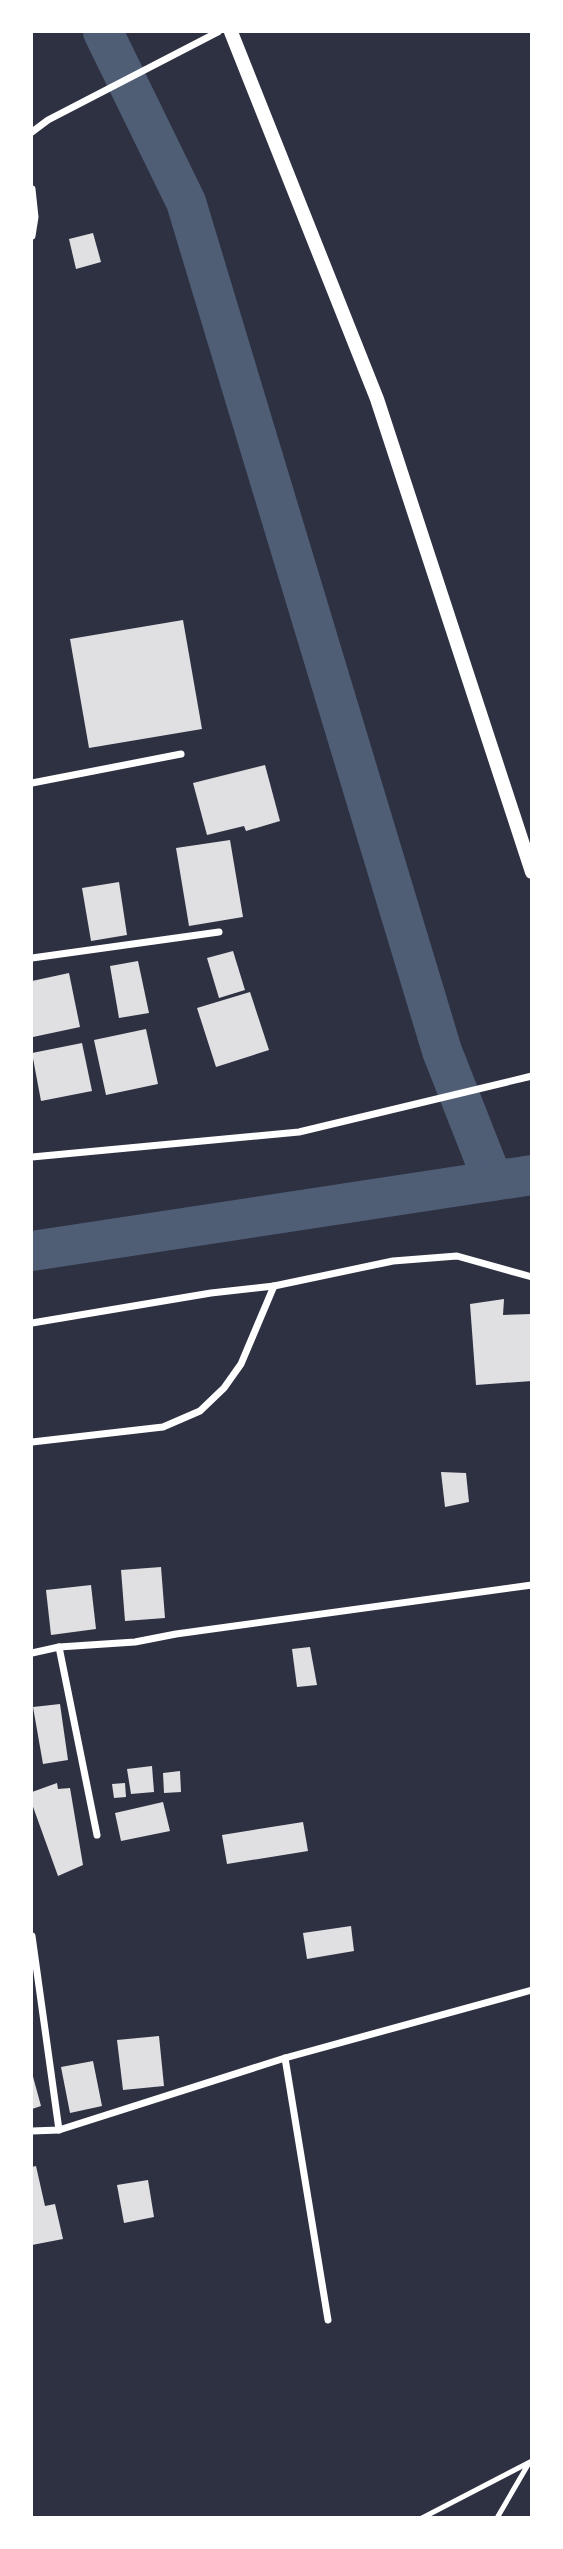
<svg xmlns="http://www.w3.org/2000/svg" width="563" height="2549" viewBox="0 0 563 2549" font-family="'DejaVu Sans',sans-serif">
<style>
.lines{fill:none;stroke-linecap:round;stroke-linejoin:round}
.canal{stroke:#4f5d75;stroke-width:40}
.building{fill:#e0e0e3}
.service{stroke:#fff;stroke-width:5}
.minor{stroke:#fff;stroke-width:7}
.secondary{stroke:#fff;stroke-width:14}
</style>
<rect width="100%" height="100%" fill="#2d3142"/>
<g class="lines">
<!-- canal -->
<g class="canal">
<polyline points="103,32 186,202 442,1051 493,1181"/>
<polyline points="32,1251 532,1175"/>
</g>
</g>
<!-- building -->
<g class="building">
<polygon points="93,233 101,262 76,269 69,239"/>
<polygon points="183,620 202,729 89,748 70,639"/>
<polygon points="265,765 280,821 246,831 244,826 207,835 193,783"/>
<polygon points="230,840 243,917 189,926 176,848"/>
<polygon points="119,882 127,935 91,941 82,888"/>
<polygon points="233,951 245,990 219,998 207,958"/>
<polygon points="138,961 149,1013 119,1018 110,966"/>
<polygon points="69,973 80,1027 33,1037 32,981"/>
<polygon points="250,992 269,1050 216,1067 197,1008"/>
<polygon points="146,1029 158,1084 106,1095 94,1040"/>
<polygon points="82,1043 92,1091 41,1101 32,1053"/>
<polygon points="504,1299 503,1315 532,1314 532,1381 476,1385 470,1304"/>
<polygon points="441,1472 466,1473 469,1502 445,1507"/>
<polygon points="161,1567 165,1618 125,1621 121,1570"/>
<polygon points="91,1585 96,1629 51,1635 46,1590"/>
<polygon points="310,1647 317,1685 297,1687 292,1649"/>
<polygon points="60,1704 68,1760 43,1764 33,1707"/>
<polygon points="152,1766 154,1792 131,1794 127,1769"/>
<polygon points="180,1771 181,1792 164,1793 163,1773"/>
<polygon points="57,1783 58,1789 70,1788 83,1865 58,1876 32,1804 32,1792"/>
<polygon points="125,1783 126,1797 114,1798 112,1784"/>
<polygon points="163,1802 170,1831 121,1841 115,1813"/>
<polygon points="303,1822 308,1851 227,1864 222,1835"/>
<polygon points="351,1926 354,1951 307,1959 303,1933"/>
<polygon points="159,2036 164,2086 123,2090 117,2040"/>
<polygon points="93,2061 102,2106 70,2113 61,2067"/>
<polygon points="32,2073 41,2106 32,2109"/>
<polygon points="36,2166 45,2206 55,2204 63,2239 32,2245 32,2167"/>
<polygon points="148,2180 154,2217 124,2223 117,2185"/>
</g>
<g class="lines">
<!-- service -->
<g class="service">
<polyline points="422,2518 532,2461"/>
<polyline points="497,2518 529,2463"/>
</g>
<!-- minor -->
<g class="minor">
<polyline points="32,132 48,120 218,32"/>
<polyline points="32,189 35,217 32,236"/>
<polyline points="32,783 181,754"/>
<polyline points="32,958 219,932"/>
<polyline points="32,1157 299,1132 532,1076"/>
<polyline points="32,1323 211,1293 274,1286 393,1261 457,1256 532,1277"/>
<polyline points="32,1442 163,1427 200,1411 224,1388 241,1364 274,1286"/>
<polyline points="59,1647 97,1835"/>
<polyline points="32,1653 59,1647 135,1642 176,1634 532,1585"/>
<polyline points="32,1936 59,2130"/>
<polyline points="285,2058 328,2320"/>
<polyline points="32,2131 59,2130 285,2058 532,1990"/>
</g>
<!-- secondary -->
<polyline class="secondary" points="231,32 377,399 532,872"/>
</g>
<!-- border -->
<rect width="563" height="2549" fill="none" stroke="#ffffff" stroke-width="66"/>
</svg>
